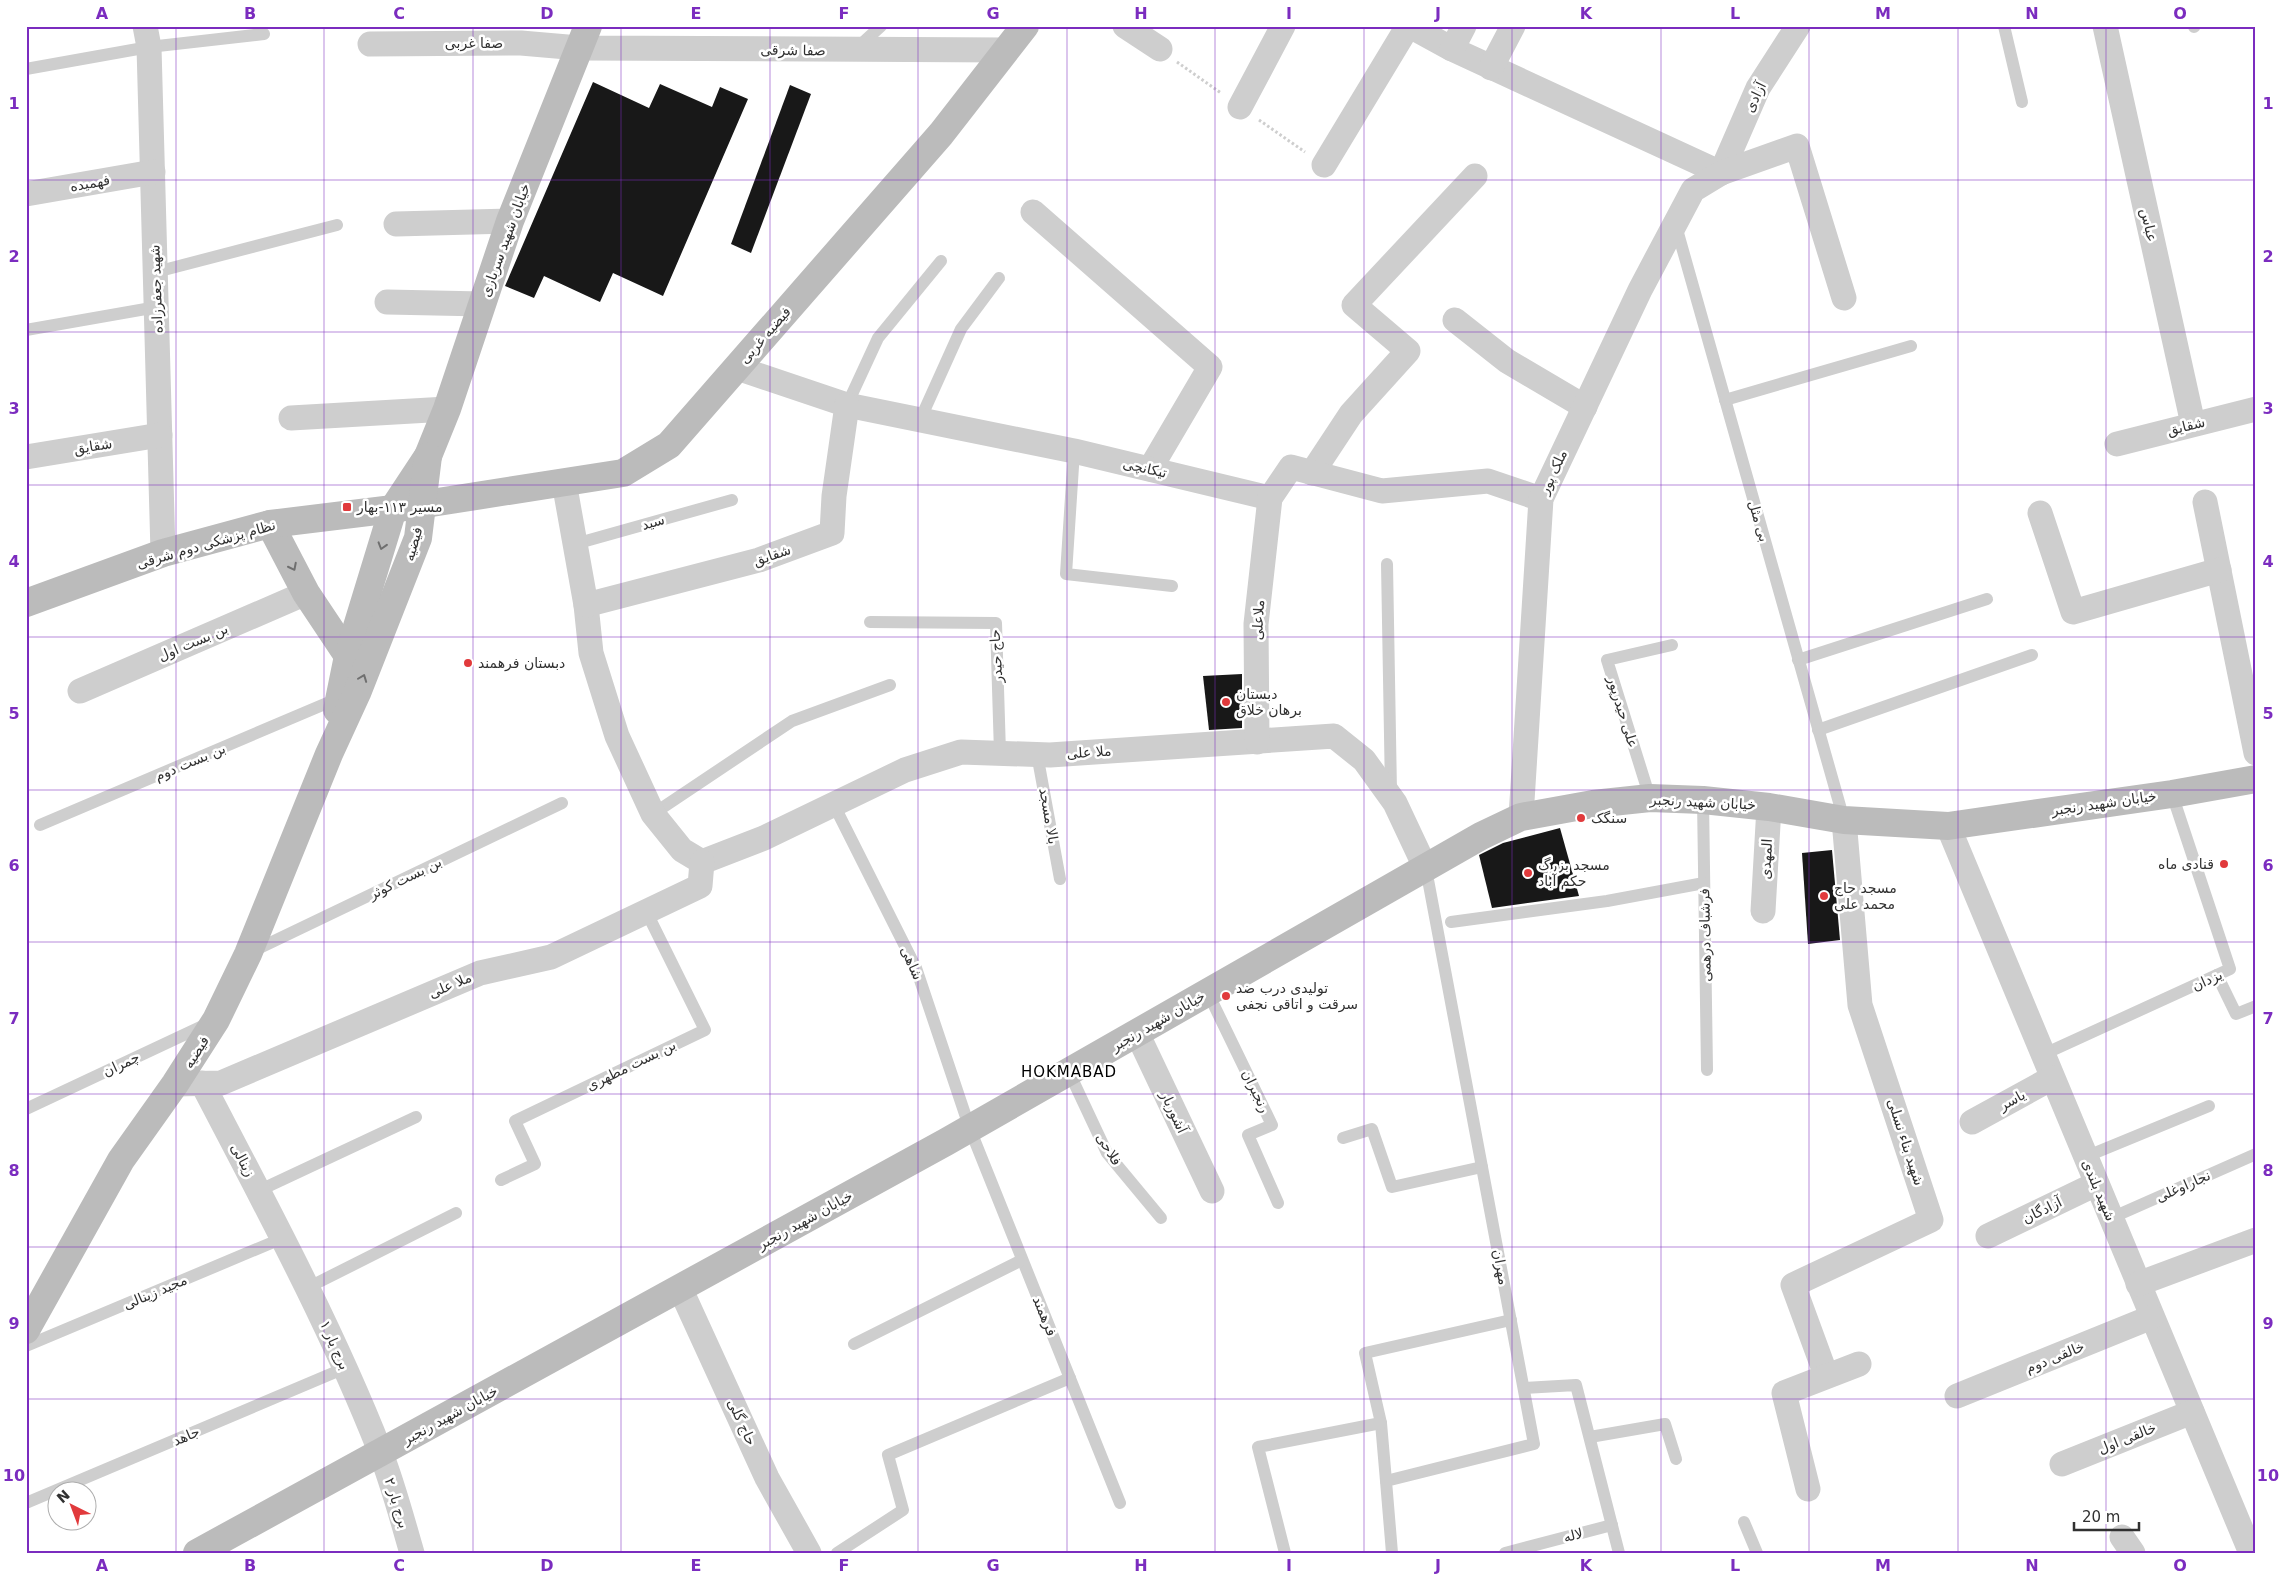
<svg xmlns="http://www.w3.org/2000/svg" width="2282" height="1579" viewBox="0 0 2282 1579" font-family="'DejaVu Sans','Noto Naskh Arabic',sans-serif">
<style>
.building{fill:#181818}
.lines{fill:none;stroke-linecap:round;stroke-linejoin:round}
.path{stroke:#cecece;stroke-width:3;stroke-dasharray:2.5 2.5;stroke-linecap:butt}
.lane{stroke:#cecece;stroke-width:12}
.street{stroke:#cecece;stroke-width:25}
.secondary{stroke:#bbb;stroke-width:28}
.oneway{stroke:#6f6f6f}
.grid{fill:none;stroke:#7b2cbf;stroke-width:1;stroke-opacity:0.55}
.poi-dot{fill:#e13a3c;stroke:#fff;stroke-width:2}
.labels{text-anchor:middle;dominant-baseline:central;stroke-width:5;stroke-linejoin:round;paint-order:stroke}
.street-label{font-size:14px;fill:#313131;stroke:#fff}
.poi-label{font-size:14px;fill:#313131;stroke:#fff;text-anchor:start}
.neighbourhood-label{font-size:15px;letter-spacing:1px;fill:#000;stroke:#fff}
.neatline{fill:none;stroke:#7b2cbf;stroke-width:2}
.grid-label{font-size:16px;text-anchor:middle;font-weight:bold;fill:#7b2cbf}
</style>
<rect width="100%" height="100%" fill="#fff"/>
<!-- building -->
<g class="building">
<polygon points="593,82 649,108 660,84 712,107 720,87 748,99 663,296 613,273 600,302 544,276 534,298 505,286"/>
<polygon points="790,85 811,94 751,253 731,244"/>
<polygon points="1242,674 1242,728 1209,730 1203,676"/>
<polygon points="1560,828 1579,896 1492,908 1479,855 1503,843"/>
<polygon points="1832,850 1840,940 1808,944 1802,853"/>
</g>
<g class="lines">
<!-- path -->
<g class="path">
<polyline points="1177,62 1221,93"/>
<polyline points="1259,120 1305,152"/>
</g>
<!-- lane -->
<g class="lane">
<polyline points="2004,26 2022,102"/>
<polyline points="2194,27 2195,26"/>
<polyline points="857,48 881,26"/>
<polyline points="26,69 149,47 264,34"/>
<polyline points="1676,226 1844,820"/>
<polyline points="156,272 337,225"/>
<polyline points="26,330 157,307"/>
<polyline points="1725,400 1911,346"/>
<polyline points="847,405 878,338 941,261"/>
<polyline points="920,420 961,329 999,278"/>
<polyline points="1074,451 1066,574 1172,586"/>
<polyline points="575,544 732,500"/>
<polyline points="1387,564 1391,792"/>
<polyline points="870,622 996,623 1000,753"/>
<polyline points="1798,660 1987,599"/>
<polyline points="1818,730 2032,655"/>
<polyline points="1037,754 1060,879"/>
<polyline points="1650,798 1607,660 1672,645"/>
<polyline points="1703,800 1707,1070"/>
<polyline points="834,805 916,968 970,1129 1120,1503"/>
<polyline points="653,814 792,721 890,685"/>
<polyline points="40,825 339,698"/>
<polyline points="1451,922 1607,901 1704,883"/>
<polyline points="251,952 562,803"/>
<polyline points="2217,975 2236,1014 2256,1006"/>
<polyline points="1208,993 1272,1125 1248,1135 1278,1203"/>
<polyline points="2042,1055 2230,969 2172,794"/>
<polyline points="1069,1072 1107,1153 1161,1218"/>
<polyline points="26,1109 207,1024"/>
<polyline points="1343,1138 1372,1129 1392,1187 1482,1167"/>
<polyline points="2085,1157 2209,1106"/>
<polyline points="501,1180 535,1164 515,1121 705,1030 647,913"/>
<polyline points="258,1191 416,1117"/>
<polyline points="2111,1218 2256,1154"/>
<polyline points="309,1287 456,1213"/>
<polyline points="854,1344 1022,1260"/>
<polyline points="26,1346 283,1238"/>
<polyline points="1524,1388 1576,1385 1619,1553"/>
<polyline points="1590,1437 1665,1424 1676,1459"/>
<polyline points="1386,1481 1381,1423 1365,1353 1511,1320"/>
<polyline points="26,1503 345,1368"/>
<polyline points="1744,1522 1757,1553"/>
<polyline points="837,1553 903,1510 888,1455 1070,1378"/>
<polyline points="1285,1553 1258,1447 1381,1423"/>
<polyline points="1392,1553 1386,1481 1534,1444 1426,869"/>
<polyline points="1505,1553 1612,1525"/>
</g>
<!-- street -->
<g class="street">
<polyline points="145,26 149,47 163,553"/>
<polyline points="1125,26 1160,49"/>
<polyline points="1410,26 1452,49 1721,173"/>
<polyline points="2105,26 2193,424"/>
<polyline points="370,44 521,43 579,48 1007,50"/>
<polyline points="1452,49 1464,26"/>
<polyline points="1491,68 1513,26"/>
<polyline points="1240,107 1283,26"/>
<polyline points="1324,165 1408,26"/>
<polyline points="1721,173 1758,88 1798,26"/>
<polyline points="26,194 153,172"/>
<polyline points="1033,212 1210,367 1150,469"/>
<polyline points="396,224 510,221"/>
<polyline points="387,302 483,304"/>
<polyline points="1455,320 1507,361 1585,407"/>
<polyline points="737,368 847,405 1074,451 1270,498"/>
<polyline points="291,418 447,409"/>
<polyline points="2117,444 2256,409"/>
<polyline points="26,457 160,435"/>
<polyline points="1312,473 1351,414 1408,351 1354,305 1475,176"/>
<polyline points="564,482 586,605 591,653 617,736 653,814 682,850 702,862 764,838 905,770 961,752 1050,755 1334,736 1364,760 1395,803 1426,869"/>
<polyline points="2205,502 2256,753"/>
<polyline points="2040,513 2073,612 2219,570"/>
<polyline points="586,605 759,560 832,533 834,496 847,405"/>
<polyline points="80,691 306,593"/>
<polyline points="1257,742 1256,624 1270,498 1291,467 1382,491 1488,481 1541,499"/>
<polyline points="1521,817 1541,499 1640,290 1693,190 1721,173 1797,146 1844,298"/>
<polyline points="1948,826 2251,1553"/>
<polyline points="1763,911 1769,807"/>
<polyline points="1137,1033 1212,1191"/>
<path d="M202 1083C265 1204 330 1324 380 1451 393 1484 402 1519 412 1553"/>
<polyline points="175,1084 221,1083 480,973 551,957 700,886 702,862"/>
<polyline points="1972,1122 2052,1078"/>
<polyline points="1988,1236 2096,1184"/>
<polyline points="2138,1284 2256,1240"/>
<polyline points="680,1288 767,1478 809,1553"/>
<polyline points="1826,1375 1793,1285 1931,1220 1860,1005 1844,820"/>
<polyline points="1957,1396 2152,1317"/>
<polyline points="2062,1464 2192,1412"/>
<polyline points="1808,1489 1784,1393 1859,1364"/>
<polyline points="2122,1537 2133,1553"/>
</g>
<!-- secondary -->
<g class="secondary">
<polyline points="270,524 306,593 348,656"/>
<polyline points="26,603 163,553 270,524 393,509 623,473 669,445 941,134 1025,26"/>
<polyline points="337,710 348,656 393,509 428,456 447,409 510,221 588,26"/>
<polyline points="26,1330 121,1160 175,1084 216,1020 248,954 329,754 357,693 418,538 428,456"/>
<polyline points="197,1553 946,1142 1481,836 1521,817 1593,804 1650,798 1703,800 1769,807 1844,820 1948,826 2172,794 2256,779"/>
</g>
</g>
<!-- one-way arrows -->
<defs><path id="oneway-chevron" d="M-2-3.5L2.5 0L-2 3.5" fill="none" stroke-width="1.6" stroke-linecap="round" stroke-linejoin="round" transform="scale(1.25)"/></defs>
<g class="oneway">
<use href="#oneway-chevron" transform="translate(382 546) rotate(107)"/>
<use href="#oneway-chevron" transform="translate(293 567) rotate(63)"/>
<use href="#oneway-chevron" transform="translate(363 678) rotate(-69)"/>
</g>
<!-- grid -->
<path class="grid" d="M176 26V1553M324 26V1553M473 26V1553M621 26V1553M770 26V1553M918 26V1553M1067 26V1553M1215 26V1553M1364 26V1553M1512 26V1553M1661 26V1553M1809 26V1553M1958 26V1553M2106 26V1553M26 180H2256M26 332H2256M26 485H2256M26 637H2256M26 790H2256M26 942H2256M26 1094H2256M26 1247H2256M26 1399H2256"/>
<!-- markers -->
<g class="poi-dot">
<rect x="342" y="502" width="10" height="10" rx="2.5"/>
<circle cx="468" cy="663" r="5"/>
<circle cx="1226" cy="702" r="5"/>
<circle cx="1581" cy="818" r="5"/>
<circle cx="2224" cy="864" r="5"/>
<circle cx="1528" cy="873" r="5"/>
<circle cx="1824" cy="896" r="5"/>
<circle cx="1226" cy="996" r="5"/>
</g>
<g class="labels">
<!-- street labels -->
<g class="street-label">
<text x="474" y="43">صفا غربی</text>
<text transform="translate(793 50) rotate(1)">صفا شرقی</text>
<text transform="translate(1755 97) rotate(-64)">آزادی</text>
<text transform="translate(90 183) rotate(-10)">فهمیده</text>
<text transform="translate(2149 225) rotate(78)">عباس</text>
<text transform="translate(505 240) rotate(-70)">خیابان شهید سربازی</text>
<text transform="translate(156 289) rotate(-92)">شهید جعفرزاده</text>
<text transform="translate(765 335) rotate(-49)">فیضیه غربی</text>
<text transform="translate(2186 426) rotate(-14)">شقایق</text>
<text transform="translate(93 446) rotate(-9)">شقایق</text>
<text transform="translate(1145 468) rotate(13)">تیکانچی</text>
<text transform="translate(1553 472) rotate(-65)">ملک پور</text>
<text transform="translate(1759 521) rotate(74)">بی مثل</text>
<text transform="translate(653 522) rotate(-16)">سید</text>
<text transform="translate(206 544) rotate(-16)">نظام پزشکی دوم شرقی</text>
<text transform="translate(413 544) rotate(-74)">فیضیه</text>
<text transform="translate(772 555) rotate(-19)">شقایق</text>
<text transform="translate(1258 620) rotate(-87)">ملاعلی</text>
<text transform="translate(193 642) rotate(-23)">بن بست اول</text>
<text transform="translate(996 656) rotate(-93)">حاج حیدر</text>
<text transform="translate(1623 712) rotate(73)">علی‌ حیدرپور</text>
<text transform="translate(1089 752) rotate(-4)">ملا علی</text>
<text transform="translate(190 762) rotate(-23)">بن بست دوم</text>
<text transform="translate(1703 802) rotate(3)">خیابان شهید رنجبر</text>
<text transform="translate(2104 803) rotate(-8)">خیابان شهید رنجبر</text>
<text transform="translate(1049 816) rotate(80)">بالا مسجد</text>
<text transform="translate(1766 859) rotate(-87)">المهدی</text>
<text transform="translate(405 878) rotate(-26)">بن بست کوثر</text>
<text transform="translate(1705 935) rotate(-91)">فرشباف درهمی</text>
<text transform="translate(912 963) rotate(66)">شاهی</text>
<text transform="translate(2207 980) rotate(-24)">یزدان</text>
<text transform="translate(450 985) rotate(-23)">ملا علی</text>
<text transform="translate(1158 1021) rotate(-30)">خیابان شهید رنجبر</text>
<text transform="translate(196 1052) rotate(-58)">فیضیه</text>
<text transform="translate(121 1064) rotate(-25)">چمران</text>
<text transform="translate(631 1065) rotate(-26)">بن بست مطهری</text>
<text transform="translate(1256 1091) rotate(64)">رنجبران</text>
<text transform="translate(2012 1100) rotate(-29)">یاسر</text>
<text transform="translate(1174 1112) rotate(65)">آشوربار</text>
<text transform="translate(1906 1142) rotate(72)">شهید بناء نسلی</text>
<text transform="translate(1109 1149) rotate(58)">فلاحی</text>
<text transform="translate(243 1160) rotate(62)">زینالی</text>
<text transform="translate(2183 1186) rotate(-24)">نجاراوغلی</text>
<text transform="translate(2099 1190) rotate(67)">شهید بلندی</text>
<text transform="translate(2042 1210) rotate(-26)">آزادگان</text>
<text transform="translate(805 1220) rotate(-29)">خیابان شهید رنجبر</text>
<text transform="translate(1501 1267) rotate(79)">مهران</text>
<text transform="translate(155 1292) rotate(-23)">مجید زینالی</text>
<text transform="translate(1045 1316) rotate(68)">فرهمند</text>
<text transform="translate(335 1345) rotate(66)">برج یار ۱</text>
<text transform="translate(2055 1357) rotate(-22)">خالقی دوم</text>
<text transform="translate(450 1415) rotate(-29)">خیابان شهید رنجبر</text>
<text transform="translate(742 1422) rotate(65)">حاج گلی</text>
<text transform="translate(186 1436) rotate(-23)">جاهد</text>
<text transform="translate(2127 1438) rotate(-22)">خالقی اول</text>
<text transform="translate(397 1503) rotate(73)">برج بار ۲</text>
<text transform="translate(1573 1535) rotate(-14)">لاله</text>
</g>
<!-- poi labels -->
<g class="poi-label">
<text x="357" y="507">مسیر ۱۱۳-بهار</text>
<text x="478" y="663">دبستان فرهمند</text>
<text x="1236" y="694">دبستان<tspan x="1236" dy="16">برهان خلاق</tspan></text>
<text x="1591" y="818">سنگک</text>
<text x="2214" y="864" text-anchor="end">قنادی ماه</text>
<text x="1538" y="865">مسجد بزرگ<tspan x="1538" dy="16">حکم آباد</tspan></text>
<text x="1834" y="888">مسجد حاج<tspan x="1834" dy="16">محمد علی</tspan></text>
<text x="1236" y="988">تولیدی درب ضد<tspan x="1236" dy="16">سرقت و اتاقی نجفی</tspan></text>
</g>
<!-- neighbourhood labels -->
<g class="neighbourhood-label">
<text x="1069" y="1072">HOKMABAD</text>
</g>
</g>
<!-- border -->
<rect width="2282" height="1579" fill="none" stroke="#ffffff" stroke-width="55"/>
<!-- north arrow -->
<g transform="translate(72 1506) rotate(318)"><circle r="24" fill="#ffffff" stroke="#adadad"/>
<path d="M0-4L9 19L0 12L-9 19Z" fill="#e13a3c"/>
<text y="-8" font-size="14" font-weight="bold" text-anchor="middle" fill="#313131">N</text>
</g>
<!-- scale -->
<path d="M2074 1522v8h65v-8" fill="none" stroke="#313131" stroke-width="2.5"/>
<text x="2082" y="1522" font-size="15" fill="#313131" stroke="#ffffff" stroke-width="4" paint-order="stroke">20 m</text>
<rect x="28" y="28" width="2226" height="1524" class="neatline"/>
<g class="grid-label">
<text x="102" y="19">A</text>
<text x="250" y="19">B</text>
<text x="399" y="19">C</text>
<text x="547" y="19">D</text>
<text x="696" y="19">E</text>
<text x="844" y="19">F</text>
<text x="993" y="19">G</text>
<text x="1141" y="19">H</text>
<text x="1289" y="19">I</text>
<text x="1438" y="19">J</text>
<text x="1586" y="19">K</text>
<text x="1735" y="19">L</text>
<text x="1883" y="19">M</text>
<text x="2032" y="19">N</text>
<text x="2180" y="19">O</text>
<text x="14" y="109">1</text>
<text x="2268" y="109">1</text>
<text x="14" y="262">2</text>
<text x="2268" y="262">2</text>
<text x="14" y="414">3</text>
<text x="2268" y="414">3</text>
<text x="14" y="567">4</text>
<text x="2268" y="567">4</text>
<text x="14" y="719">5</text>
<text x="2268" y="719">5</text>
<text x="14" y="871">6</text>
<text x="2268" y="871">6</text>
<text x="14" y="1024">7</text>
<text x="2268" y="1024">7</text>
<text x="14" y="1176">8</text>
<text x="2268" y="1176">8</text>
<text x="14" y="1329">9</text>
<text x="2268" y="1329">9</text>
<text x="14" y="1481">10</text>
<text x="2268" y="1481">10</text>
<text x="102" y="1571">A</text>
<text x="250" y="1571">B</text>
<text x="399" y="1571">C</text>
<text x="547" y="1571">D</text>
<text x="696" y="1571">E</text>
<text x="844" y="1571">F</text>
<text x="993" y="1571">G</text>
<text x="1141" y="1571">H</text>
<text x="1289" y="1571">I</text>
<text x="1438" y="1571">J</text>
<text x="1586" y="1571">K</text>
<text x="1735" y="1571">L</text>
<text x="1883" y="1571">M</text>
<text x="2032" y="1571">N</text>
<text x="2180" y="1571">O</text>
</g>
</svg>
